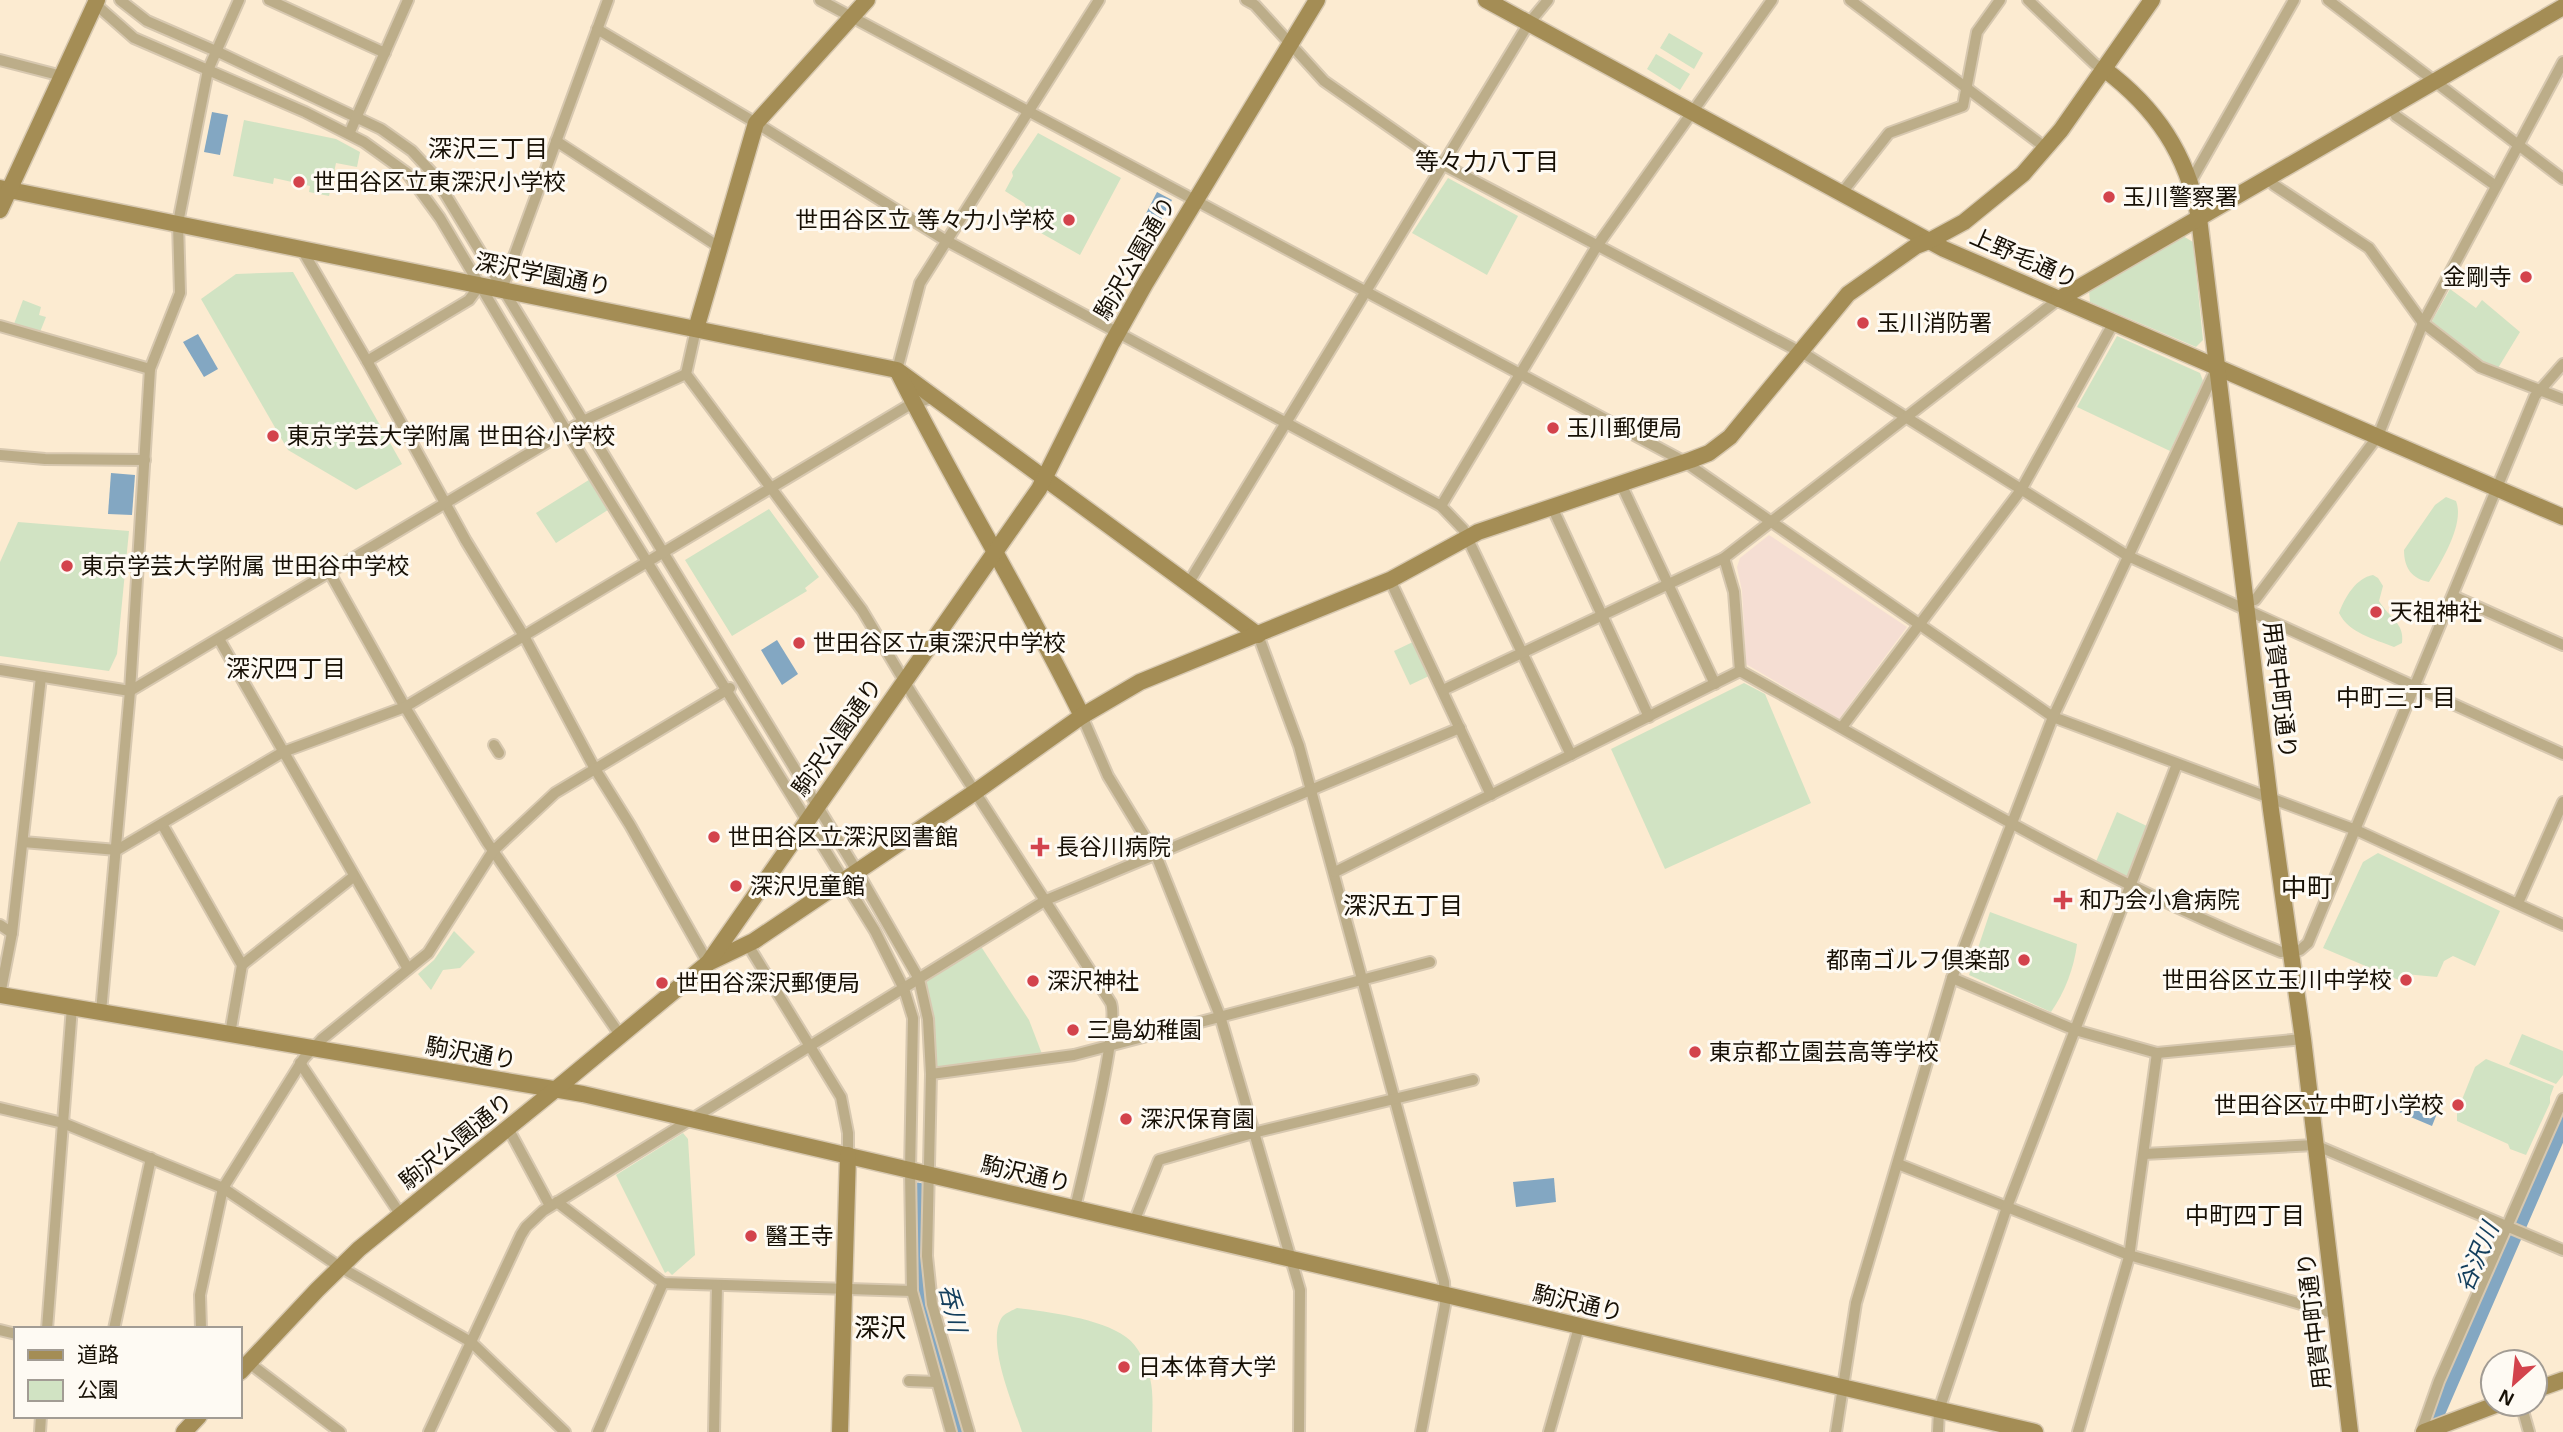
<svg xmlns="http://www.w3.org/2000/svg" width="2563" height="1432" viewBox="0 0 2563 1432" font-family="Arial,'Noto Sans JP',sans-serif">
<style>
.commercial{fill:#f5ded3}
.green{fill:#d1e3c3}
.water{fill:#83a7c2}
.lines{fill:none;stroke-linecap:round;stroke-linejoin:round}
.river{stroke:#83a7c2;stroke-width:19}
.street-casing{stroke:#d7c8b0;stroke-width:14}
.secondary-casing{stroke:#d7c8b0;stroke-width:19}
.street{stroke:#bcad89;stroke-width:10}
.secondary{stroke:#a48d55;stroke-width:16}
.poi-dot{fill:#d3434c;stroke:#fefaf3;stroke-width:2.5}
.labels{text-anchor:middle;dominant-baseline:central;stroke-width:6;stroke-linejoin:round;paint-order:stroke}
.poi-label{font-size:23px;fill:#171005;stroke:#fefaf3;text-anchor:start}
.street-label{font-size:23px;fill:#171005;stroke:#fefaf3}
.neighbourhood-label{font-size:24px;fill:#171005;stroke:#fefaf3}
.water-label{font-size:24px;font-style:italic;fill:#133e5c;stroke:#fefaf3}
.quarter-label{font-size:26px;fill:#171005;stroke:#fefaf3}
</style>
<rect width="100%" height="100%" fill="#fcebd1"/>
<!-- commercial -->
<polygon class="commercial" points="1769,535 1907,627 1839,719 1746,664 1742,591 1737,567 1740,558"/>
<!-- green -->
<g class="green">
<polygon points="1669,33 1703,53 1694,69 1660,48"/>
<polygon points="1656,54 1690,74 1680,90 1647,69"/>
<polygon points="244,120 336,139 360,152 357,167 336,163 329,196 309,192 310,186 274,178 273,184 233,176"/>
<polygon points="1038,133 1121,178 1080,255 1025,224 1031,214 1024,203 1005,191 1013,176 1012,172"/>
<polygon points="1448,178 1518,216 1487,275 1412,233"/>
<polygon points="2183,236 2193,242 2203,340 2196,347 2090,302 2089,290"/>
<polygon points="293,272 402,464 356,490 288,450 201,299 236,274"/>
<polygon points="2450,289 2476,308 2482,300 2520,332 2498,368 2483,363 2433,327 2432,321"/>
<polygon points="23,300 41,307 39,315 46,317 40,332 14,324"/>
<polygon points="2117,336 2200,373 2203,381 2170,451 2077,407"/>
<polygon points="592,478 611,508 556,543 536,513"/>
<path d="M2446 497 2456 501C2465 524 2441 562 2429 582 2412 579 2404 568 2404 550L2435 505Z"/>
<polygon points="769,509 819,577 805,588 807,591 732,636 685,560"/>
<polygon points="18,522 129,531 117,654 109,671 0,656 0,562"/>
<path d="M2373 575 2378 578 2383 586 2379 601C2389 618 2405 623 2402 643L2394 647C2374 639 2349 633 2339 613 2345 597 2356 578 2373 575Z"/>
<polygon points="1417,640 1431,675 1410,685 1394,651"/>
<polygon points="1744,683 1765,694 1811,803 1665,869 1611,749"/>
<polygon points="2117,812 2147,826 2127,878 2095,864"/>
<polygon points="2378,853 2500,911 2475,966 2453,956 2444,961 2437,977 2405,974 2401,981 2323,948 2363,862"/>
<path d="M1990 912 2077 944C2074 968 2065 992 2051 1012L1969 975Z"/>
<polygon points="454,931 475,952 460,968 443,970 431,990 418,974 434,960"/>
<polygon points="980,945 1029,1020 1042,1054 938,1069 935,1066 925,987 927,981"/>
<polygon points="2522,1034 2563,1051 2563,1075 2556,1084 2509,1064"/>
<polygon points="2486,1059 2554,1086 2550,1097 2550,1103 2526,1155 2510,1149 2508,1144 2457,1121 2457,1112 2475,1067"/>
<polygon points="683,1133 688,1139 695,1255 672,1275 668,1271 665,1273 616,1175"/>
<polygon points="913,1198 923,1199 923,1253 965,1432 956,1432 934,1358 917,1289"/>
<path d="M1017 1308C1048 1312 1100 1318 1126 1337 1139 1346 1146 1364 1150 1378 1154 1394 1152 1415 1152 1432H1022C1014 1406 984 1339 1003 1316 1006 1313 1013 1310 1017 1308Z"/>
</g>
<!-- water -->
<g class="water">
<polygon points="212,112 228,115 220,155 204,152"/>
<polygon points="1157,192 1172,200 1152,236 1138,229"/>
<polygon points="198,334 218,369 204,377 183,342"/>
<polygon points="111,473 135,475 132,515 108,514"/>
<polygon points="777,640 798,674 782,685 761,650"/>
<polygon points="2400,1095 2438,1111 2432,1126 2394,1110"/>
<polygon points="1554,1178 1556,1202 1516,1207 1513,1182"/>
</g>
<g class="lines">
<!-- river -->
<g class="river">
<path d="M918 1192C918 1212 916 1232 918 1252 922 1313 942 1373 960 1432"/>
<polyline points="2435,1414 2563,1119"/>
</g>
<defs>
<g id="street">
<polyline points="120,0 147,21 216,51 381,129 412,151 433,174 857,871 919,979 928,1019 931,1074 927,1256 932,1304 969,1432"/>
<polyline points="269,0 385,53"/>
<polyline points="820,0 1685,462 2053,717 2356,830 2563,925"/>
<polyline points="1246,0 1255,5 1324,81 1444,165 1808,356 2128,556 2563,754"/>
<polyline points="1850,0 2046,148"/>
<polyline points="2028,0 2095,64 2104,69"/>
<polyline points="2328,0 2563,179"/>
<polyline points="93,2 134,38 305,112 364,142 407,173 440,218 567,432 875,931 904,989 913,1018 910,1170 912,1291 951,1432"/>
<polyline points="597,29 756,123 945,240 1441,506 1463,529 1571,755"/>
<polyline points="0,60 62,76"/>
<polyline points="2391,107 2396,116 2496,186"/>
<polyline points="349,134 408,0"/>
<polyline points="556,141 719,247"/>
<polyline points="2268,178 2274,185 2369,248 2423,323 2480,367 2563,399"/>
<polyline points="2191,181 2294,0"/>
<polyline points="1841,194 1889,133 1963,106 1977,32 2000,0"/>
<polyline points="301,248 367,361 466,541 524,636 595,769 630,825 708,963"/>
<polyline points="502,289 608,0"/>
<polyline points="0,326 150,369"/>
<path d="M696 329 686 374 862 610 912 694 1111 1003C1120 1028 1083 1173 1075 1208"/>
<polyline points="367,361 469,300 480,285"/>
<polyline points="897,370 920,283 1099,0"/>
<polyline points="0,455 45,459 145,460"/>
<polyline points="1621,484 1715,684"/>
<polyline points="1441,506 1597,246 1772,0"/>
<polyline points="1552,507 1649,717"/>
<polyline points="1724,558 1734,592 1740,671"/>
<polyline points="330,573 405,707 487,842 620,1035"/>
<polyline points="1390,580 1491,795"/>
<polyline points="1188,584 1529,23 1548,0"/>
<polyline points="2453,596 2563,645"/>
<polyline points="2246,601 2255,600 2378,436 2423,323 2563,62"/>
<polyline points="1258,635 1299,746 1444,1282 1445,1305 1421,1432"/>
<polyline points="219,639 408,969"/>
<polyline points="0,670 130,691 585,420 686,374"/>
<path d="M1740 671C1919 770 2090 877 2281 952L2300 950 2308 943 2535 396 2563 364"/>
<polyline points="1443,690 1724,558 2059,299"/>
<polyline points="1082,716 1108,776 1156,855 1220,1016 1300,1290 1299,1432"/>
<polyline points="1842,727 2021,490 2114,322"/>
<polyline points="494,745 499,753"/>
<polyline points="162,824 242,965 230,1034"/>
<polyline points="23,842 117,850 283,752 405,707 906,407 933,397"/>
<polyline points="1335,872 1740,671"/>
<polyline points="2518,903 2563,802"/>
<polyline points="0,925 12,933"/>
<polyline points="748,945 841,1097 848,1133 848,1155"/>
<polyline points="242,965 353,877"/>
<polyline points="1952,978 2075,1030 2157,1053 2303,1039"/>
<polyline points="0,995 12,933 41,677"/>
<polyline points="101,1012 130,691 150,369 180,293 178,223 208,70 239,0"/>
<polyline points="300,1063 400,1214"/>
<polyline points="931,1074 1074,1055 1430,962"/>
<polyline points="0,1108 63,1123 223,1188 340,1267 471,1342 565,1432"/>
<polyline points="508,1128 550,1206"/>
<polyline points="2144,1154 2315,1145 2563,1250"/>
<polyline points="1898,1164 2129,1255 2336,1314"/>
<polyline points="557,1202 663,1283 912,1291"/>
<polyline points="1134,1222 1159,1160 1253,1133 1473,1080"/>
<polyline points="47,1329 72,1007"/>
<polyline points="114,1329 151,1158"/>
<polyline points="201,1329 200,1295 223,1188 304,1058 322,1039 428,953 493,851 555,793 730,688"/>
<polyline points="0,1330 16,1334"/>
<polyline points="249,1363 340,1432"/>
<polyline points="909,1381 937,1382"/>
<polyline points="2521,1404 2529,1432"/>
<polyline points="40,1432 41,1416"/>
<polyline points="429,1432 521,1235 526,1227 543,1211 1046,900 1460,728"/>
<polyline points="598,1432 663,1283"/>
<polyline points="714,1432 717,1285"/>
<polyline points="1549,1432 1579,1327"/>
<polyline points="1836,1432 1856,1303 1952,978 2053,717 2216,369"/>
<polyline points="1938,1432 1939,1410 2007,1207 2177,764"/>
<polyline points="2078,1432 2129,1257 2157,1053"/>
<polyline points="2421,1432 2439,1381 2563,1099"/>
</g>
<g id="secondary">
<polyline points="1486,0 1944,249 2563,517"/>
<path d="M2104 69C2156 108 2187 154 2199 218L2271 810 2303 1039 2350 1432"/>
<polyline points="0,188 897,370 1258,635"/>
<polyline points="0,210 97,0"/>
<polyline points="2059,299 2563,7"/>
<polyline points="696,329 756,123 867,0"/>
<path d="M898 372C956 488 1025 599 1082 716"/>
<polyline points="708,963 754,941 975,792 1082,716 1140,682 1390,580 1478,532 1691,460 1709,453 1730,437 1848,294 1916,246 1929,241 1964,222 2023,174 2061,130 2152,0"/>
<polyline points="0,995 583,1094 2035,1432"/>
<polyline points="240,1372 317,1290 359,1249 556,1089 708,963 1039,489 1112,343 1145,284 1317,0"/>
<polyline points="2535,1390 2563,1380"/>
<polyline points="184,1432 199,1416"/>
<polyline points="840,1432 848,1155"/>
<polyline points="2424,1432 2498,1404"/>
</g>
</defs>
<!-- street casing -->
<use href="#street" class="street-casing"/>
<!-- secondary casing -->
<use href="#secondary" class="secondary-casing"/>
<!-- street -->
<use href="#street" class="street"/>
<!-- secondary -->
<use href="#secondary" class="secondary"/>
</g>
<!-- markers -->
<g class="poi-dot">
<circle cx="299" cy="182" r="7"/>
<circle cx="2109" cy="197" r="7"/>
<circle cx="1069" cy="220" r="7"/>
<circle cx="2526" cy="277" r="7"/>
<circle cx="1863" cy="323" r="7"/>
<circle cx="1553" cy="428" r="7"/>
<circle cx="273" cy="436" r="7"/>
<circle cx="67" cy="566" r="7"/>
<circle cx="2376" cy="612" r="7"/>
<circle cx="799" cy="643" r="7"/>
<circle cx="714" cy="837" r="7"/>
<path d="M1036.5 836.5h7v7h7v7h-7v7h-7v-7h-7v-7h7z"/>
<circle cx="736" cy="886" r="7"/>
<path d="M2059.5 889.5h7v7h7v7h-7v7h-7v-7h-7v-7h7z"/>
<circle cx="2024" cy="960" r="7"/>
<circle cx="2406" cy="980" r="7"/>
<circle cx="1033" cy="981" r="7"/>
<circle cx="662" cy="983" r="7"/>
<circle cx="1073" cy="1030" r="7"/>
<circle cx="1695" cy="1052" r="7"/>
<circle cx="2458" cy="1105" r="7"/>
<circle cx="1126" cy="1119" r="7"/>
<circle cx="751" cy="1236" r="7"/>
<circle cx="1124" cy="1367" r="7"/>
</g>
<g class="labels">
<!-- poi labels -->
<g class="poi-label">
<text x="313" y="182">世田谷区立東深沢小学校</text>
<text x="2123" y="197">玉川警察署</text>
<text x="1055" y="220" text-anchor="end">世田谷区立 等々力小学校</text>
<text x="2512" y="277" text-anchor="end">金剛寺</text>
<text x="1877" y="323">玉川消防署</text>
<text x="1567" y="428">玉川郵便局</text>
<text x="287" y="436">東京学芸大学附属 世田谷小学校</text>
<text x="81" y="566">東京学芸大学附属 世田谷中学校</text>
<text x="2390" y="612">天祖神社</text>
<text x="813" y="643">世田谷区立東深沢中学校</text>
<text x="728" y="837">世田谷区立深沢図書館</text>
<text x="1056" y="847">長谷川病院</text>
<text x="750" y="886">深沢児童館</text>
<text x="2079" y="900">和乃会小倉病院</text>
<text x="2010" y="960" text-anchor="end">都南ゴルフ倶楽部</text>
<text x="2392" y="980" text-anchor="end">世田谷区立玉川中学校</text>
<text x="1047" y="981">深沢神社</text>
<text x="676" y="983">世田谷深沢郵便局</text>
<text x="1087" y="1030">三島幼稚園</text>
<text x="1709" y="1052">東京都立園芸高等学校</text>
<text x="2444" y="1105" text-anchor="end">世田谷区立中町小学校</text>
<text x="1140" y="1119">深沢保育園</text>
<text x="765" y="1236">醫王寺</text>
<text x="1138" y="1367">日本体育大学</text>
</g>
<!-- street labels -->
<g class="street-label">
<text transform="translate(1135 258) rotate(-60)">駒沢公園通り</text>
<text transform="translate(2024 258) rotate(24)">上野毛通り</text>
<text transform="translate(543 274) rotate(11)">深沢学園通り</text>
<text transform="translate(2280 690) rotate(83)">用賀中町通り</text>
<text transform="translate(837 737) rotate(-55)">駒沢公園通り</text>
<text transform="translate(471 1053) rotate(10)">駒沢通り</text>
<text transform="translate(456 1141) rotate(-39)">駒沢公園通り</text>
<text transform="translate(1026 1174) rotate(13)">駒沢通り</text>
<text transform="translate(1578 1303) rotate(13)">駒沢通り</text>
<text transform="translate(2314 1321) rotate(-97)">用賀中町通り</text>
</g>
<!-- neighbourhood labels -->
<g class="neighbourhood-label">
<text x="488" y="148">深沢三丁目</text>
<text x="1487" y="161">等々力八丁目</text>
<text x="286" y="668">深沢四丁目</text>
<text x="2396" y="697">中町三丁目</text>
<text x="1403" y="905">深沢五丁目</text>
<text x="2245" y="1215">中町四丁目</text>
</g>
<!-- water labels -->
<g class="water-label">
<text transform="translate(2477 1257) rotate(-67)">谷沢川</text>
<text transform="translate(953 1308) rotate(77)">呑川</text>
</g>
<!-- quarter labels -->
<g class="quarter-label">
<text x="2307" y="888">中町</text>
<text x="880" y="1328">深沢</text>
</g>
</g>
<!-- legend -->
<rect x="14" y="1327" width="228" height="91" fill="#fefaf3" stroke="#a29c94" stroke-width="2"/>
<rect x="28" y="1350" width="35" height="10" fill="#a48d55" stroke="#a29c94" stroke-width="2"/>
<text x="77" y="1362" font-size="21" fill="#171005">道路</text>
<rect x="28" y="1380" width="35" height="21" fill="#d1e3c3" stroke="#a29c94" stroke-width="2"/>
<text x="77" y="1397" font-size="21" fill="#171005">公園</text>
<!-- north arrow -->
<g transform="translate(2514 1383) rotate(207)"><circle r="33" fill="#fefaf3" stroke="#a29c94" stroke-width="2"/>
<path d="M0-5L12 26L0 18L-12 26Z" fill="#d3434c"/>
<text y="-10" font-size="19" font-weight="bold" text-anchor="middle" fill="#171005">N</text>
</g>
</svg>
